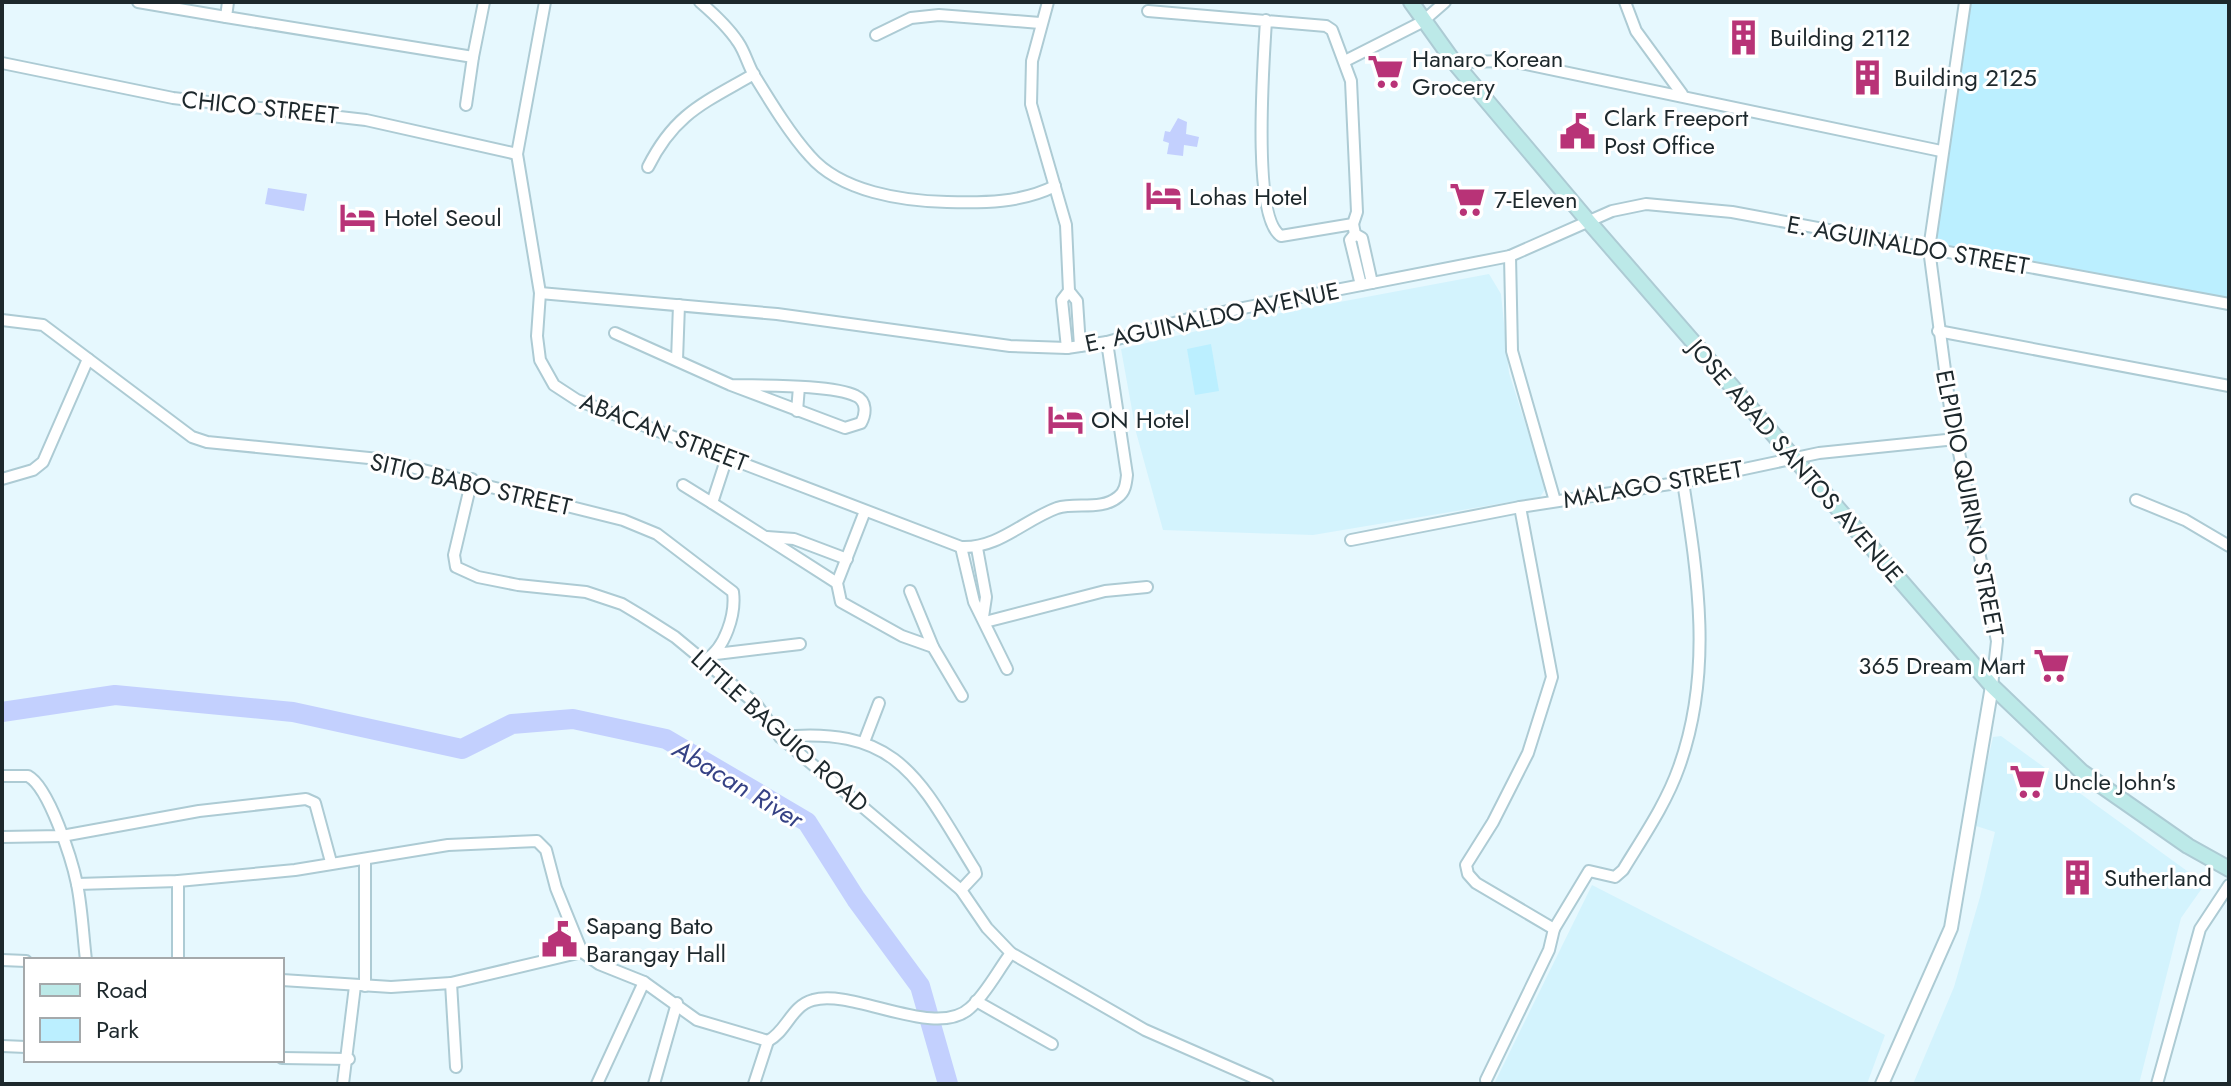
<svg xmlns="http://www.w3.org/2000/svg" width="2231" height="1086" viewBox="0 0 2231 1086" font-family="Jost,sans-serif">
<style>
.built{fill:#d3f3fd}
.green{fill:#bbefff}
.water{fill:#c3d0fe}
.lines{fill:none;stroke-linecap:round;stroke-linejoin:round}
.river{stroke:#c3d0fe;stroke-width:20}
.minor-casing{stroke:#adcbd4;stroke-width:14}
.tertiary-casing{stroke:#adcbd4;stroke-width:16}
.secondary-casing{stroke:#adcbd4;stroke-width:18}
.minor{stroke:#fff;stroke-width:10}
.tertiary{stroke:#fff;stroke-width:12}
.secondary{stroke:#bce9e8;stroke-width:14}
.labels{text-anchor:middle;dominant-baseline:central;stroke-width:6;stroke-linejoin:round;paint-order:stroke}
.poi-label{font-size:24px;fill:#1d282c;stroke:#fff;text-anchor:start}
.street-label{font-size:24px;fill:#1d282c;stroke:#fff}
.water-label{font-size:26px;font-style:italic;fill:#364285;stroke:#fff}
</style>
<rect width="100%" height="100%" fill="#e6f8fe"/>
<!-- built -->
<g class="built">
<polygon points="1489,274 1501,294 1509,373 1546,488 1540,497 1313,535 1163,530 1136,432 1121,349 1243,320"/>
<polygon points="2001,736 2205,884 2181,918 2139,1084 1913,1084 1954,987 1980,897 1995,832 1973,825 1993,737"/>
<polygon points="1592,885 1885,1035 1867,1084 1494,1084"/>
</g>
<!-- green -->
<g class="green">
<polygon points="1969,2 2229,2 2229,299 1931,244"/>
<polygon points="1211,344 1219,391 1195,395 1187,349"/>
</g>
<!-- water -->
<g class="water">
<polygon points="1178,118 1187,122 1186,134 1199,137 1197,147 1184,145 1183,156 1167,154 1169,143 1163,141 1165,131 1170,132"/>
<polygon points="268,188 307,194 304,211 265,204"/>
</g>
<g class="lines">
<!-- river -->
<polyline class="river" points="2,712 115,695 293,712 462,749 512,724 573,719 666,739 807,822 856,899 920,986 948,1084"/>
<defs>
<g id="minor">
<polyline points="138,2 226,17"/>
<polyline points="228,2 226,17 473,57 484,2"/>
<path d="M545 2 517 154 540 293 537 336 540 360 554 385 577 400 961 547C998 549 1024 520 1057 508 1076 502 1101 511 1118 497 1125 492 1126 484 1127 475L1107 342"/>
<path d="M700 2C714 14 728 27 738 42 745 52 748 65 754 75 770 101 790 134 810 156 841 192 903 201 947 202 984 203 1021 203 1055 186"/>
<polyline points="1048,2 1032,61 1031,104 1066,225 1069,291 1077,301 1080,346"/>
<polyline points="1625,2 1636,31 1682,94"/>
<polyline points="1965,2 1929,249 1950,408 1997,641 1992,686"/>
<path d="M1148 11 1326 26 1332 30 1351 81 1357 212 1353 224 1281 236C1251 218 1264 57 1266 20"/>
<polyline points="876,35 911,18 939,15 1040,23"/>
<polyline points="1345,61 1422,22 1445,2"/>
<polyline points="1454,62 1511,61 1941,151"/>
<polyline points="2,63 173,98 366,120 517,154"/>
<polyline points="466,105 473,57"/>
<path d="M648 167C675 113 704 103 754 74"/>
<polyline points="1353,224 1355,234 1362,238 1372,283"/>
<polyline points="1355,234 1350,240 1361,285"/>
<polyline points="1510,256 1512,351 1555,501"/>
<polyline points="540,293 777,314 1010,346 1067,348 1107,342 1192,318 1510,256 1612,211 1646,204 1732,212 2229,304"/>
<path d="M2 320 43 325 192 437 207 442 379 459 623 520 657 534 733 592C736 614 725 649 705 660"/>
<polyline points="1938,331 2229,386"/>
<path d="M615 333 731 385 845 428 861 423C866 414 867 401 856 396 832 384 760 386 731 385"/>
<polyline points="1067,348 1062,300 1069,291"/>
<polyline points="677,360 679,305"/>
<polyline points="797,411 799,387"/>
<polyline points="727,457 712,503 837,583"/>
<polyline points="2,479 33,470 43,462 88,359"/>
<polyline points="472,479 454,555 456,567 478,577 518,585 586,592 622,604 642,616 675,637 756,704 780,737 961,890 987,928 1011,953 1145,1030 1268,1084"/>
<polyline points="683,485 712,503"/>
<polyline points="2136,500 2185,520 2229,546"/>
<path d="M1520 507 1552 677 1528 753 1493 822 1466 865 1468 874 1476 883 1554 929 1589 871 1615 877 1623 870C1643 837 1666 804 1679 767 1713 673 1698 577 1683 482"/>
<polyline points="865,511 837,583 841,602 902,636 933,647 962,696"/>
<polyline points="767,537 794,539 847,559"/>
<polyline points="1351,540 1520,507 1683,482 1819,453 1956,439"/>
<polyline points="961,547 974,602 1007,669"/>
<polyline points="977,548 986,597 983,617"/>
<polyline points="910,591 933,647"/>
<polyline points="985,622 1105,591 1147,587"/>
<polyline points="716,654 800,644"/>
<path d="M780 737C900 725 920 781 975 870L976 874 961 890"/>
<polyline points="864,742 879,703"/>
<path d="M2 776H28C49 787 72 860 77 884 82 909 83 935 86 960"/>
<polyline points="2,837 62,836 199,811 306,799 315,803 331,862"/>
<polyline points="365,860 365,986"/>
<polyline points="178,881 178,960"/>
<polyline points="77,884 178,881 295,870 448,845 537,841 546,850 556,888 582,952"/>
<path d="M582 952 599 964 644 982 697 1020 768 1041C787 1031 791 1006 813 1000 852 988 936 1040 970 1008 986 994 998 970 1011 953"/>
<polyline points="2,960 26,961"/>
<polyline points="282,980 391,987 451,983 582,952"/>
<polyline points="451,983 456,1067"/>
<polyline points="976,1001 1052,1044"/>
<polyline points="2,1046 26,1047"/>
<polyline points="282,1058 349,1059"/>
<polyline points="1486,1080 1549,950 1554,929"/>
<polyline points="343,1084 355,986"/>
<polyline points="597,1084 644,982"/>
<polyline points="654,1084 677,1003"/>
<polyline points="754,1084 768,1041"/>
<polyline points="2157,1084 2200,929 2229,885"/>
</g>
<polyline id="tertiary" points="1882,1084 1951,928 1992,686"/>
<polyline id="secondary" points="1411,2 1454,62 1589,222 1992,686 2082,772 2188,846 2229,869"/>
</defs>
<!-- minor casing -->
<use href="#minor" class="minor-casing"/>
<!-- tertiary casing -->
<use href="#tertiary" class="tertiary-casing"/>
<!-- secondary casing -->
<use href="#secondary" class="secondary-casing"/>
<!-- minor -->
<use href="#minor" class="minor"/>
<!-- tertiary -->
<use href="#tertiary" class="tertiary"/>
<!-- secondary -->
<use href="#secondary" class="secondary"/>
</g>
<!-- icons -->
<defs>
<symbol id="building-bare" viewBox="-9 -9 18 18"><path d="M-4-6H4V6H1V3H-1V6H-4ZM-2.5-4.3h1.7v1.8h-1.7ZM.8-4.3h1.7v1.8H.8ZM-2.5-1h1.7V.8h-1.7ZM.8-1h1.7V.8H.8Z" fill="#b83377" stroke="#fff" stroke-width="2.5" paint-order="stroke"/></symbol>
<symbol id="supermarket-bare" viewBox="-9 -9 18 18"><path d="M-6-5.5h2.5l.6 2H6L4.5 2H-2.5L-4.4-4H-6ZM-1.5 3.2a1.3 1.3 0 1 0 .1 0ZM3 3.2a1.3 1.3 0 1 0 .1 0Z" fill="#b83377" stroke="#fff" stroke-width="2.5" paint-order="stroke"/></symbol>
<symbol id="civic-bare" viewBox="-9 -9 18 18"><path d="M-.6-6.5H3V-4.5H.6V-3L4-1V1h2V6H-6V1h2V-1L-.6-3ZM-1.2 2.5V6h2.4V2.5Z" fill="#b83377" stroke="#fff" stroke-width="2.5" paint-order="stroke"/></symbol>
<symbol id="hotel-bare" viewBox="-9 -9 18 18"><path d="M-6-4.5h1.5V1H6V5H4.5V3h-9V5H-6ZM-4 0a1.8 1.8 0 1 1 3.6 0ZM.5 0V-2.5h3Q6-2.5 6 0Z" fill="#b83377" stroke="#fff" stroke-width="2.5" paint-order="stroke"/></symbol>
</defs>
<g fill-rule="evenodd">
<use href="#building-bare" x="1718" y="12" width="51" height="51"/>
<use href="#supermarket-bare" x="1360" y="46" width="51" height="51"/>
<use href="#building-bare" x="1842" y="52" width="51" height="51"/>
<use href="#civic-bare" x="1552" y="106" width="51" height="51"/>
<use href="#hotel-bare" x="1138" y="170" width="51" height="51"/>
<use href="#supermarket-bare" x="1442" y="174" width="51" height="51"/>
<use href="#hotel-bare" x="332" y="192" width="51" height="51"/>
<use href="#hotel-bare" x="1040" y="394" width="51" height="51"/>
<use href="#supermarket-bare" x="2026" y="640" width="51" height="51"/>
<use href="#supermarket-bare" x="2002" y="756" width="51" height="51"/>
<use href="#building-bare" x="2052" y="852" width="51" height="51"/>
<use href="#civic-bare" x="534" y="914" width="51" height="51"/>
</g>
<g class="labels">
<!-- poi labels -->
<g class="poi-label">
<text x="1770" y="37">Building 2112</text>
<text x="1412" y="58">Hanaro Korean<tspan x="1412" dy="28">Grocery</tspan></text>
<text x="1894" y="77">Building 2125</text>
<text x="1604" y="117">Clark Freeport<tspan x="1604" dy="28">Post Office</tspan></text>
<text x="1189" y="196">Lohas Hotel</text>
<text x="1494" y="199">7-Eleven</text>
<text x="384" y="217">Hotel Seoul</text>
<text x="1091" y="419">ON Hotel</text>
<text x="2025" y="665" text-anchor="end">365 Dream Mart</text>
<text x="2054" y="781">Uncle John's</text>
<text x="2104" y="877">Sutherland</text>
<text x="586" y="925">Sapang Bato<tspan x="586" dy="28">Barangay Hall</tspan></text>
</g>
<!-- street labels -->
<g class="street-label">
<text transform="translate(260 107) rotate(6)">CHICO STREET</text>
<text transform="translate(1908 245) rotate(10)">E. AGUINALDO STREET</text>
<text transform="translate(1212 317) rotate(-12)">E. AGUINALDO AVENUE</text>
<text transform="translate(664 432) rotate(21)">ABACAN STREET</text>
<text transform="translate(1796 461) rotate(49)">JOSE ABAD SANTOS AVENUE</text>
<text transform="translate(471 484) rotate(13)">SITIO BABO STREET</text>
<text transform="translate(1653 484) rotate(-10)">MALAGO STREET</text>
<text transform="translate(1970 503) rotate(79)">ELPIDIO QUIRINO STREET</text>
<text transform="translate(780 731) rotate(42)">LITTLE BAGUIO ROAD</text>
</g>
<!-- water labels -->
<g class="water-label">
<text transform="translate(738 784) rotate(31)">Abacan River</text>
</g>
</g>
<!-- border -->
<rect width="2231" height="1086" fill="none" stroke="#1d282c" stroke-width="8"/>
<!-- legend -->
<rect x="24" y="958" width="260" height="104" fill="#ffffff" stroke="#a5a9ab" stroke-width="2"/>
<rect x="40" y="984" width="40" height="12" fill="#bce9e8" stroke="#a5a9ab" stroke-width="2"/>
<text x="96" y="998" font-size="24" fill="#1d282c">Road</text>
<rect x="40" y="1018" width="40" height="24" fill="#bbefff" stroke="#a5a9ab" stroke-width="2"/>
<text x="96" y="1038" font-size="24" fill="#1d282c">Park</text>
</svg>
